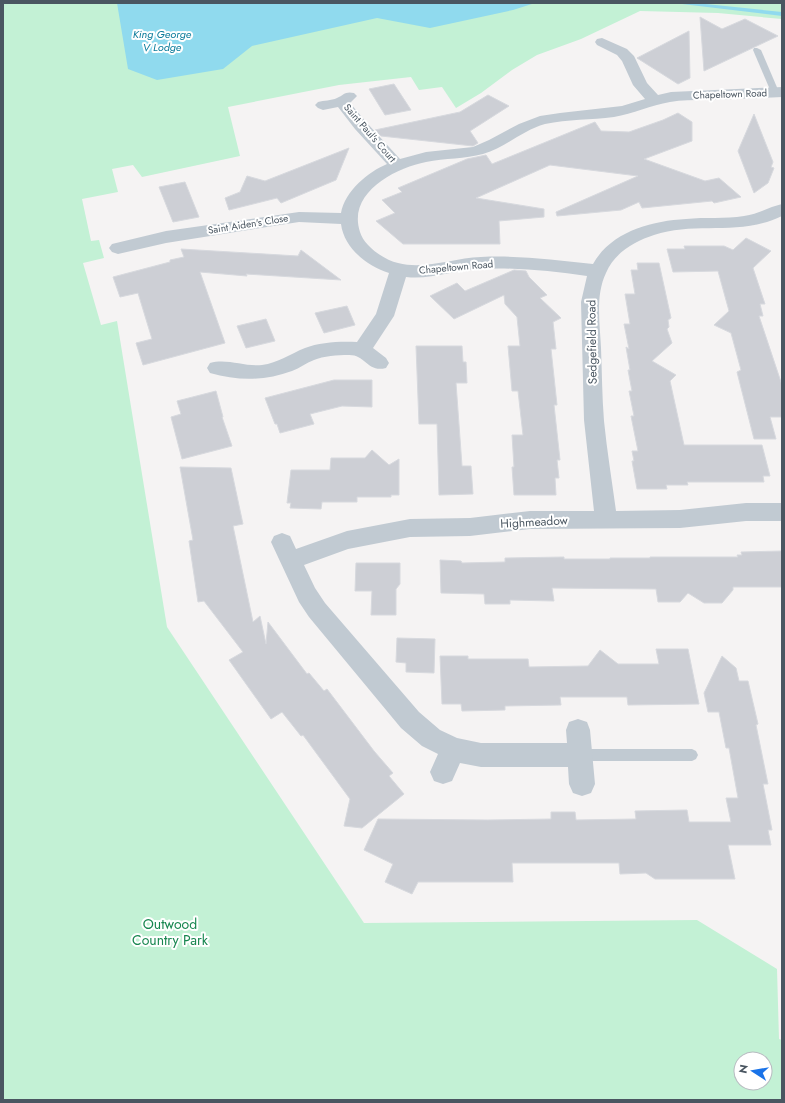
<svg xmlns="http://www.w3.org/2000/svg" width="785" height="1103" viewBox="0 0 785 1103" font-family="Jost,sans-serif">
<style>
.green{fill:#c3f1d5;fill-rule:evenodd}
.water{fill:#90daee}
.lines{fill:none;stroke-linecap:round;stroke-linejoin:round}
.stream{fill:#90daee;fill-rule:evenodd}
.building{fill:#cdcfd5;stroke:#d7d9de}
.lane{fill:#c1cad2;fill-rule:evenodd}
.street{fill:#c1cad2;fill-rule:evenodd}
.labels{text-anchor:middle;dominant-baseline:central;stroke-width:4;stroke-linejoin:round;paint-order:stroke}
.far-street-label{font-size:10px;fill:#4a5661;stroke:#fff}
.far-water-label{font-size:11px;font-style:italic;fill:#0c7c9b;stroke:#fff}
.street-label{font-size:12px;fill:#4a5661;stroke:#fff}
.near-park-label{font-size:14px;fill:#17864f;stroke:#fff}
</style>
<rect width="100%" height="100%" fill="#f5f3f3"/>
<!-- green -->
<path class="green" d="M3 3H782V19L718 13 640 11 581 39 537 55 512 70 481 93 456 108 442 87 419 90 411 77 339 85 228 107 240 156 142 177 133 165 112 169 118 192 82 199 91 241 99 240 104 258 83 263 101 325 117 321 167 627 364 923 697 920 777 969 779 1039 782 1040V1100H3ZM741 1059H765V1083H741Z"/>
<!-- water -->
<polygon class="water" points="117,3 535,3 513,10 430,28 377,18 252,46 223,69 157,80 128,69"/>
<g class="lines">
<!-- stream -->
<polygon class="stream" points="680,3 696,3 782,12 782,16 682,4"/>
</g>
<!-- building -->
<g class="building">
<polygon points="700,17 722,29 745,19 778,36 704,71"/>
<polygon points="689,31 690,78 678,84 637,58"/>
<polygon points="394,84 411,110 385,115 369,89"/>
<polygon points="488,95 509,106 470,131 478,143 473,146 381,136 375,130 460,112"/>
<polygon points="678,113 692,122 692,141 644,159 705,181 719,178 741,197 714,203 712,201 642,208 639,202 621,210 557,216 556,212 638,176 550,165 476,198 544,209 544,217 499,221 500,244 403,244 376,221 395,213 382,200 402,192 398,188 467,159 486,155 492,164 595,122 601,131 629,132 663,120"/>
<polygon points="754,114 773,162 771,167 774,168 768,183 754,193 738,151"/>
<polygon points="349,148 336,180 281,203 277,198 229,210 225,198 240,192 247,176 265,181"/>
<polygon points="185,182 199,217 173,222 159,187"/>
<polygon points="746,238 771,251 753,268 765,304 760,304 763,316 759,316 782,385 782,417 770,417 776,439 754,439 737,372 741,370 731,333 714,325 729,311 718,271 673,272 667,249 685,249 684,246 724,246 733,250"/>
<polygon points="181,249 298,256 301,250 341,280 246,274 247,276 200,272 225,343 143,365 136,343 152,339 138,293 120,297 113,277 170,262 170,260 184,257"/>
<polygon points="637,263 659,263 671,318 668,320 669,327 667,329 672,343 652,361 676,375 670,381 684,445 762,445 770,476 763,476 764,482 687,482 688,485 666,485 667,489 637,489 632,461 634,461 632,451 638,451 631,416 634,416 629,391 632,391 628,370 630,370 626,347 629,349 624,324 630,324 625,294 635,294 631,270 638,270"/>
<polygon points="514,270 526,271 529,277 547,295 540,298 561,318 553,322 556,349 551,349 557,405 554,405 560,460 557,460 559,478 555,478 556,495 514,495 512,467 514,467 512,435 523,435 518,391 512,391 508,346 520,346 517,317 505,304 504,295 454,319 430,296 457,283 465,291"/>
<polygon points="347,306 355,325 324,333 315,313"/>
<polygon points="266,319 275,341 246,348 237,326"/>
<polygon points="416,346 462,346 463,362 466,362 467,383 456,383 462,466 471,466 473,494 439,495 437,424 419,424"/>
<polygon points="334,380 372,380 372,407 342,406 310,414 314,424 280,433 277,424 275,424 265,398"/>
<polygon points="216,391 223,417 222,417 232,446 182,459 171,417 181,414 177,401"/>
<polygon points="372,450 389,465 399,459 399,495 391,495 391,497 357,497 357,502 322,502 321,509 290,508 291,503 287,503 291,470 330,470 331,458 365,458"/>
<polygon points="180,467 231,468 243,524 233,526 253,622 260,616 266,644 268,622 307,674 309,673 324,691 327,689 374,751 393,773 389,776 404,794 362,828 344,826 350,799 303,735 301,736 282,712 271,719 229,660 243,652 204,601 198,602 189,541 193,540"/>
<polygon points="782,551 782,587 733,587 733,590 722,603 704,603 688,593 680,602 658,602 656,589 552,588 554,601 510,600 510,604 485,604 484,594 441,593 440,560 461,561 462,563 505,562 505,558 564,557 564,559 610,559 610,558 650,558 650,557 738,557 737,555 742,555 741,552"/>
<polygon points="356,563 400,563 400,584 396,589 396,615 371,615 372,591 355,591"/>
<polygon points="397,638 435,639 434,673 406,672 406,663 396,662"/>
<polygon points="656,649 688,649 699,704 628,705 627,697 560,697 561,705 505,706 505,710 462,711 461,704 442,704 440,656 468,656 468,659 528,659 529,667 588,666 600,650 618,664 659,664"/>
<polygon points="722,656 736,668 739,681 748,681 758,724 756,725 768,784 763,784 772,830 768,830 771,845 728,845 735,879 655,879 646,873 620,874 619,863 512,863 513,882 418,882 412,894 385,882 393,864 364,850 378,819 487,820 551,819 551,812 575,812 576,820 636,819 635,811 687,810 689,822 731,822 726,798 738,798 729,748 726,748 719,712 708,712 704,693"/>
</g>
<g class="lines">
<!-- lane -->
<g class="lane">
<polygon points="754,48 757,48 761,50 779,92 778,94 772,94 771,92 753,50"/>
<polygon points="579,749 692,749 696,751 698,755 696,759 692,761 579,761 575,759 573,755 575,751"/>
</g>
<!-- street -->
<path class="street" d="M602 38 627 49 634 56 647 83 658 95 671 92 782 87V97C757 98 731 99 706 100 694 100 681 100 670 102 651 105 633 114 614 117 591 120 568 119 545 124 523 130 506 147 483 154 465 159 445 158 426 162 395 168 347 193 360 232 364 246 384 260 398 263 425 270 453 258 481 257 518 255 555 260 593 264 611 232 650 221 686 219 705 217 725 219 744 216 758 214 769 207 782 204V216C739 237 696 221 654 235 635 241 614 253 606 273 595 296 600 324 601 348 602 372 602 397 604 421 607 451 612 481 616 511L680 510 746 503H782V521H746L680 528 530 529 470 536 410 537 348 549 304 565 315 588 325 603 419 712 440 730 457 738 481 743H567L566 730 569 722 578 719 587 722 590 730 595 784 591 793 582 796 573 793 569 784 568 767H481L460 763 452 781 443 784 434 781 430 772 438 754 422 746 401 728 309 617 299 602 271 542 274 536 282 533 290 536 296 549 347 531 410 519 470 518 530 511H594L584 420 581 302 587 276C551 271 515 267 479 269 455 270 430 280 406 277L394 316 373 348 386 358 389 363 386 368C367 373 366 354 348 355 338 355 323 356 314 360 306 363 300 368 292 371 265 381 238 381 210 373L207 368 210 363C227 358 245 367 262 365 278 363 290 354 305 348 320 342 341 341 357 342L376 314 389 273C367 266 344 248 341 224L299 222 166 243 118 254 112 252 109 248 112 244 166 231 299 212 341 213C345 191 368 172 387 164L355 129 338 107 323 110 318 108 315 105 318 102C324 100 331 101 337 98 344 95 345 91 354 93L357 96 350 103 367 123 400 159 426 152 473 147 489 140 519 124 540 116 560 113 622 106 645 99 633 85 622 61 617 55 597 45 595 42 597 39Z"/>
</g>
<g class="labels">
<!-- far-street labels -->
<g class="far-street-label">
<text transform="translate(730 94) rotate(-2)">Chapeltown Road</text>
<text transform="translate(370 133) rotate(49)">Saint Paul's Court</text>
<text transform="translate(248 224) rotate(-9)">Saint Aiden's Close</text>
<text transform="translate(456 267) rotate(-5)">Chapeltown Road</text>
</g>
<!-- far-water labels -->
<g class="far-water-label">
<text x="162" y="34">King George<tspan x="162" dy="13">V Lodge</tspan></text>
</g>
<!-- street labels -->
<g class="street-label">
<text transform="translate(592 342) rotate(-91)">Sedgefield Road</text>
<text transform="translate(534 522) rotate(-3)">Highmeadow</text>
</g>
<!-- near-park labels -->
<g class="near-park-label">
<text x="170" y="924">Outwood<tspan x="170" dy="16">Country Park</tspan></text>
</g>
</g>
<!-- border -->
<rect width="785" height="1103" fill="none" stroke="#4a5661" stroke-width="8"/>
<!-- north arrow -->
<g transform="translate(753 1071) rotate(282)"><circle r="19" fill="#ffffff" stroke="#b7bbc0"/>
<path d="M0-3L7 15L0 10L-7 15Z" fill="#1a73e8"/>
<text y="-6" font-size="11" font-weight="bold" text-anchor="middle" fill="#4a5661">N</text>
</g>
</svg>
